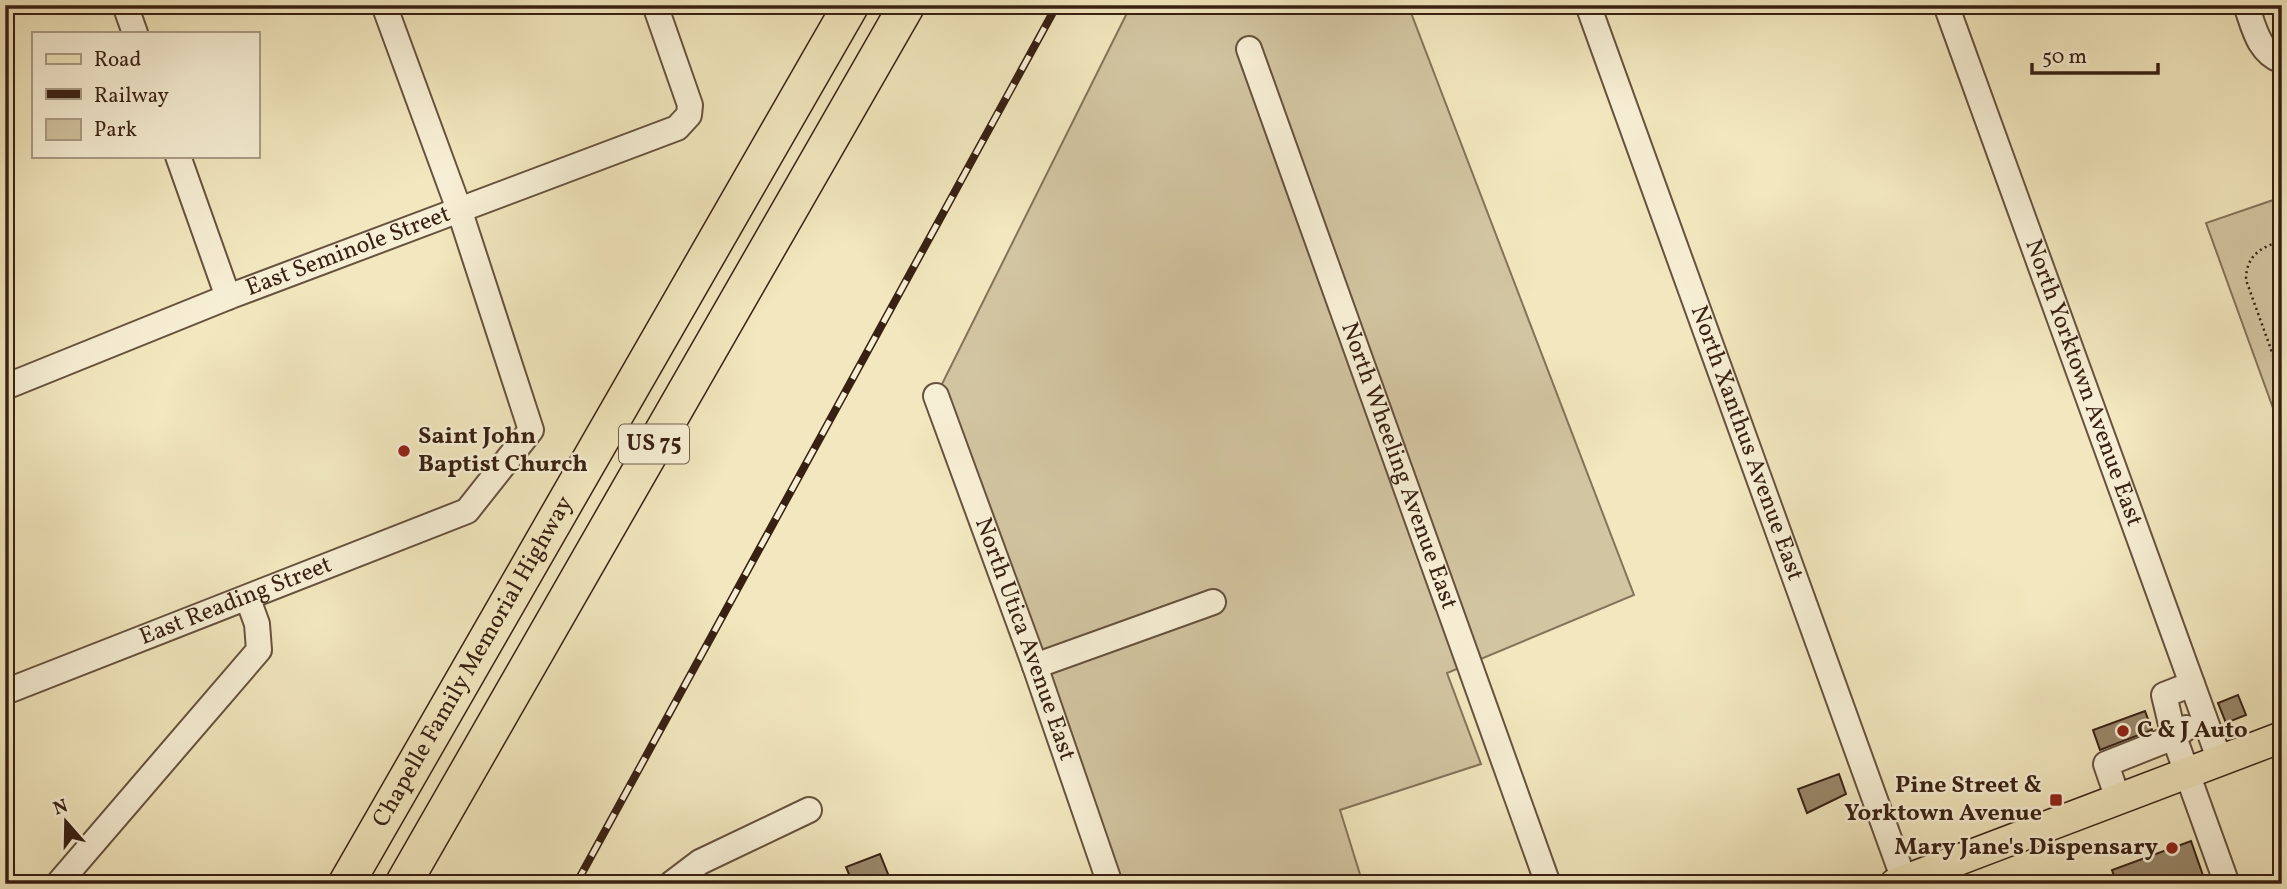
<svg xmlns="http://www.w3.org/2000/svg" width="2287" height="889" viewBox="0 0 2287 889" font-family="Vollkorn,serif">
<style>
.green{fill:#d2c5a1;stroke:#85735a;stroke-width:2}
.building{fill:#99886c;stroke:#382113;stroke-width:2}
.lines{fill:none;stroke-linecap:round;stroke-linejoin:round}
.minor-casing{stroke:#66523e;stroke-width:28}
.major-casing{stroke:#382113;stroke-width:33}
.highway-casing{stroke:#382113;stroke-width:38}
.path{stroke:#382113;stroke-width:2.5;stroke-dasharray:2 3.5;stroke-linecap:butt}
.minor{stroke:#f7efd5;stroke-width:24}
.major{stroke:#f2e7be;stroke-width:30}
.highway{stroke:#f2e7be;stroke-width:35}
.rail-casing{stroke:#382113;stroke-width:8}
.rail{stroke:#f7efd5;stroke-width:5;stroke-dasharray:16;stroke-linecap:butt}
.poi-dot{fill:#8f2418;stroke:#f7efd5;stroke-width:2.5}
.labels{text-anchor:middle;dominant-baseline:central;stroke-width:5;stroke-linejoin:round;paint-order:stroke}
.shield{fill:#f7efd5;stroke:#715f4d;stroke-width:2}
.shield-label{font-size:23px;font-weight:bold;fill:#382113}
.street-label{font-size:24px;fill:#382113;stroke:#f7efd5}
.poi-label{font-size:24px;font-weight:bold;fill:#382113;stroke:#f7efd5;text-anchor:start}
</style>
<rect width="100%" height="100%" fill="#f2e7be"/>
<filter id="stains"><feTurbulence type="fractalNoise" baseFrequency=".00286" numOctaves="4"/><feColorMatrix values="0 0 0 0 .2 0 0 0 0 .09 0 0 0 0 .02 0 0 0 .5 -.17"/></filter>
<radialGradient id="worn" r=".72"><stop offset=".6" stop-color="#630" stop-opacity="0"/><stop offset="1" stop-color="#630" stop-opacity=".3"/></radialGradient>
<!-- green -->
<g class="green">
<polygon points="1131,5 1408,5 1634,595 1447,673 1481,764 1340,810 1363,884 1108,884 936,396"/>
<polygon points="2282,197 2282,433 2206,223"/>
</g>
<!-- building -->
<g class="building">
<polygon points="2238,695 2246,715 2226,723 2218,703"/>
<polygon points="2145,711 2152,730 2100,750 2093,730"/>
<polygon points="1839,774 1846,794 1807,813 1798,789"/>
<polygon points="2191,841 2206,884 2117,884 2112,870"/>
<polygon points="880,854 892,884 853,884 846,867"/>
</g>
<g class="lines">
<defs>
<g id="minor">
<polyline points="125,5 135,33"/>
<path id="s1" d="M1588 5 1904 880"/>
<path id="s2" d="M1946 5 2220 761"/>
<path d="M2246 5C2254 27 2258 52 2282 61"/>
<path id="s3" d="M1249 49 1548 884"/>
<polyline points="178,156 228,297"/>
<path id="s4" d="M5 387 228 297 677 128 689 115 690 105 655 5"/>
<path id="s5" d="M936 396 1035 666 1110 884"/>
<polyline points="1035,666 1213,602"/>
<polyline points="2192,684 2164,695 2174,737 2227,884"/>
<path id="s6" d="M5 692 467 511 531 430 460 212 384 5"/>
<polyline points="2118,799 2106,764 2174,737 2186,728"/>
<polyline points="58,884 259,650 257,624 248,599"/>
<polyline points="671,884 700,862 809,810"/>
</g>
<polyline id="major" points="1895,884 2282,737"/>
<g id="highway">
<path id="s7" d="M346 884 851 5"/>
<polyline points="403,884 907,5"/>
</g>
</defs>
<!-- minor casing -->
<use href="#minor" class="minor-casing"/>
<!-- major casing -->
<use href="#major" class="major-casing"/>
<!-- highway casing -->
<use href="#highway" class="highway-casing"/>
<!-- path -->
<path class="path" d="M2282 241C2260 247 2246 256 2246 280L2282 380"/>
<!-- minor -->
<use href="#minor" class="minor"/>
<!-- major -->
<use href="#major" class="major"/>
<!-- highway -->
<use href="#highway" class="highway"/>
<defs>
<polyline id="rail" points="576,884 1057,5"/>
</defs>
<!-- rail casing -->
<use href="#rail" class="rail-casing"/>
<!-- rail -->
<use href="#rail" class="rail"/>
</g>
<!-- markers -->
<g class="poi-dot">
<circle cx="404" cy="451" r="7"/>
<circle cx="2123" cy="731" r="7"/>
<rect x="2049" y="793" width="14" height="14" rx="3.5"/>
<circle cx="2172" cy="848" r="7"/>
</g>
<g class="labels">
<!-- shield labels -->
<rect class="shield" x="619" y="424.5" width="70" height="39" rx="5"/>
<g class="shield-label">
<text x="654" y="444">US 75</text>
</g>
<!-- street labels -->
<g class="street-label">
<text stroke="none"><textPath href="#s4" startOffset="369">East Seminole Street</textPath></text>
<text stroke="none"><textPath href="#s2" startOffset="402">North Yorktown Avenue East</textPath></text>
<text stroke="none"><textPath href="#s1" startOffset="466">North Xanthus Avenue East</textPath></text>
<text stroke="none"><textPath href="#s3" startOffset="443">North Wheeling Avenue East</textPath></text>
<text stroke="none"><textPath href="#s6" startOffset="248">East Reading Street</textPath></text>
<text stroke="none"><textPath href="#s5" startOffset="259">North Utica Avenue East</textPath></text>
<text stroke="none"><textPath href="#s7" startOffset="256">Chapelle Family Memorial Highway</textPath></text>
</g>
<!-- poi labels -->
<g class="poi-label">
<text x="418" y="437">Saint John<tspan x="418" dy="28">Baptist Church</tspan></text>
<text x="2137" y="731">C &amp; J Auto</text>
<text x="2042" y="786" text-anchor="end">Pine Street &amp;<tspan x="2042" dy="28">Yorktown Avenue</tspan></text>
<text x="2158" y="848" text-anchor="end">Mary Jane's Dispensary</text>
</g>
</g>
<!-- margin -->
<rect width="2287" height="889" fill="none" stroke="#f2e7be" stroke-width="28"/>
<rect x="7" y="7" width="2273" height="875" fill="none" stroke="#382113" stroke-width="3.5"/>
<rect x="14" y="14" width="2259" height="861" fill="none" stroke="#382113" stroke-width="2"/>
<!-- legend -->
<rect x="32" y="32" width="228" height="126" fill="#f7efd5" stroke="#ab9d87" stroke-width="2"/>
<rect x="46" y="54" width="35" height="10" fill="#f2e7be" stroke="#ab9d87" stroke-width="2"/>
<text x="94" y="66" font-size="21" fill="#382113">Road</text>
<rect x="46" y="89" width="35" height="10" fill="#382113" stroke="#ab9d87" stroke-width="2"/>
<text x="94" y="102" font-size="21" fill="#382113">Railway</text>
<rect x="46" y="119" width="35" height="21" fill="#d2c5a1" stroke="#ab9d87" stroke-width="2"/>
<text x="94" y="136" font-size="21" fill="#382113">Park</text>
<!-- north arrow -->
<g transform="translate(66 822) rotate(340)" stroke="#f7efd5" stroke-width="5" paint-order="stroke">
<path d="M0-5L12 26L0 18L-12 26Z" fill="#382113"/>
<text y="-10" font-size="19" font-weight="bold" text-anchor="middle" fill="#382113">N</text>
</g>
<!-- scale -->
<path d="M2032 63v10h126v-10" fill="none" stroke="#382113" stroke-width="3.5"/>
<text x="2042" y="63" font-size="21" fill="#382113" stroke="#f7efd5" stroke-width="5" paint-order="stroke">50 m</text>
<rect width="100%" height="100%" filter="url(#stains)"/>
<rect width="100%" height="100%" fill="url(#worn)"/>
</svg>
